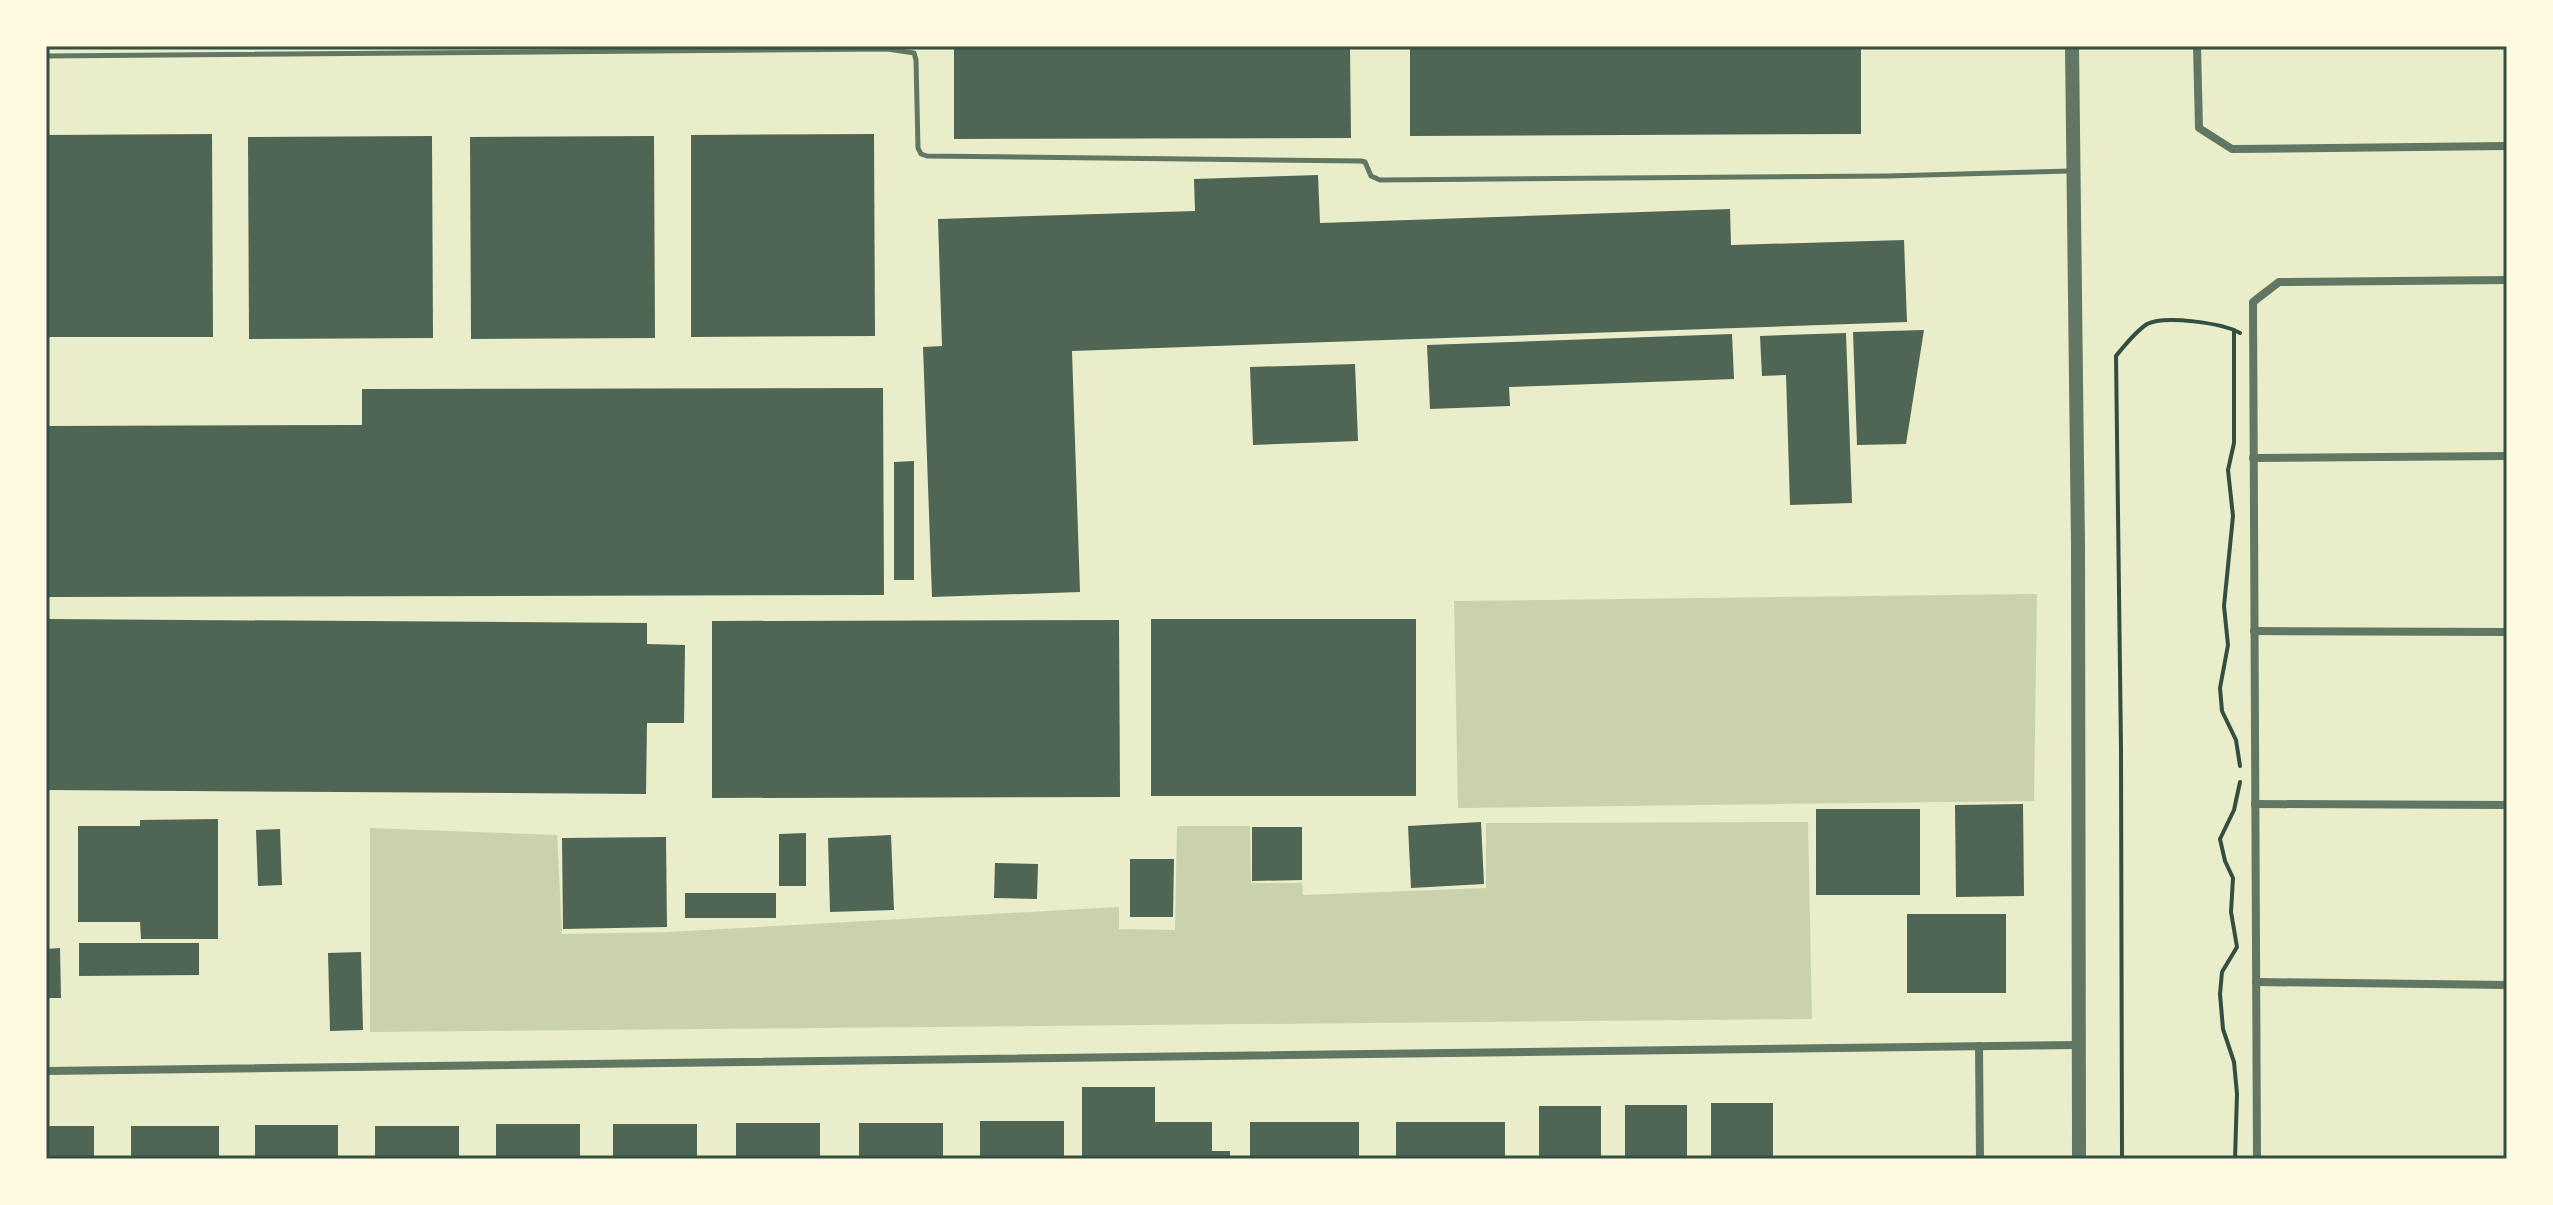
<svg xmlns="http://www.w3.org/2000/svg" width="2553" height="1205" viewBox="0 0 2553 1205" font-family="'Golos Text',sans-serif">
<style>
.green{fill:#cad2ad}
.building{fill:#4f6655}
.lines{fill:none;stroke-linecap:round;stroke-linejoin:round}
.path{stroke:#344e41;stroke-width:4}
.service{stroke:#617663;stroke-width:5}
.minor{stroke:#617663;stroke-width:8}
.tertiary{stroke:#617663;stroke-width:14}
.neatline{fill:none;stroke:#344e41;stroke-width:3}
</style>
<rect width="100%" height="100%" fill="#e9edc9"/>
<!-- green -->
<g class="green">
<polygon points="2037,594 2034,801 1458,808 1454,601"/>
<polygon points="1808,822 1812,1019 370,1032 370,828 557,835 562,934 667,932 1119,907 1119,929 1175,930 1177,826 1250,826 1251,883 1302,883 1303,895 1486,888 1486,823"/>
</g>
<!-- building -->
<g class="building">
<polygon points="954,46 1350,46 1351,138 954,139"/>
<polygon points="1410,46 1861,46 1861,134 1410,136"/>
<polygon points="212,134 213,337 46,337 46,135"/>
<polygon points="874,134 875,336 691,337 691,135"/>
<polygon points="432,136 433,338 249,339 248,137"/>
<polygon points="654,136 655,338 471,339 470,137"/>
<polygon points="1318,175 1320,223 1730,209 1731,245 1904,240 1907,322 1072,351 1080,592 932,597 923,347 942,346 938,219 1195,211 1194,179"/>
<polygon points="1924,330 1906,444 1857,445 1853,332"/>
<polygon points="1846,333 1852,503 1790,505 1786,375 1762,376 1760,336"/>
<polygon points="1732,334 1734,379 1509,387 1510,406 1430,409 1427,345"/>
<polygon points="1355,364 1358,441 1253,445 1250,367"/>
<polygon points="883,388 884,595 46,597 46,426 362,425 362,389"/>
<polygon points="914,461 914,580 894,580 894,462"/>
<polygon points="49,619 647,623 647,644 685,645 684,723 647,723 646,794 46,790"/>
<rect x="1151" y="619" width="265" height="177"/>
<polygon points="1119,620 1120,797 712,798 712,621"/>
<polygon points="2023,804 2024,896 1956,897 1955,805"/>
<rect x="1816" y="809" width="104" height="86"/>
<polygon points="218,819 218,939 141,939 140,922 78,922 78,826 140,826 140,820"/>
<polygon points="1481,822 1484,884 1411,888 1408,826"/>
<polygon points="1252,827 1302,827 1302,880 1252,881"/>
<polygon points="280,829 282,885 258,886 256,830"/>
<polygon points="806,833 806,886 779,886 779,834"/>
<polygon points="891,835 894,910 830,912 828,838"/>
<polygon points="666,837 667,927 563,929 562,838"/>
<polygon points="1130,859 1174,859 1173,917 1130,917"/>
<polygon points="995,863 1038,864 1037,899 994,898"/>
<rect x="685" y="893" width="91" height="25"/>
<rect x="1907" y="914" width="99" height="79"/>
<polygon points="79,943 199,943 199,975 79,976"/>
<polygon points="60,948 61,998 46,998 46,949"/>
<polygon points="361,952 363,1030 330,1031 328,953"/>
<polygon points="1082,1087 1155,1087 1155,1122 1212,1122 1212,1151 1230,1151 1230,1159 1082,1159"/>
<rect x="1711" y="1103" width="62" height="56"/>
<rect x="1625" y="1105" width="62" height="54"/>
<rect x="1539" y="1106" width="62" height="53"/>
<rect x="980" y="1121" width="84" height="38"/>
<rect x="1250" y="1122" width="109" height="37"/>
<rect x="1396" y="1122" width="109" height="37"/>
<rect x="736" y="1123" width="84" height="36"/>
<rect x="859" y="1123" width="84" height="36"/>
<rect x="496" y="1124" width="84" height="35"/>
<rect x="613" y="1124" width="84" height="35"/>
<rect x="255" y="1125" width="83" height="34"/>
<rect x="46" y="1126" width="48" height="33"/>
<rect x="131" y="1126" width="88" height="33"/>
<rect x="375" y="1126" width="84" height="33"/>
</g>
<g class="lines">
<!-- path -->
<g class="path">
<polyline points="2234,330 2234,443 2228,470 2233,516 2224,606 2228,645 2220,688 2222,711 2236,740 2240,766"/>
<path d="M2122 1159 2121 749 2116 356C2125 345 2135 332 2147 324 2164 315 2223 323 2240 333"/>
<polyline points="2235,1159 2237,1094 2234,1062 2223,1029 2220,994 2222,972 2237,947 2231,912 2233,878 2225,861 2220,839 2234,810 2240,782"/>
</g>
<!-- service -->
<polyline class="service" points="46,56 888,49 914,53 916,60 918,148 921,154 927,156 1361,161 1365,162 1371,176 1380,180 1888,176 2072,171"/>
<!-- minor -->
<g class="minor">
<polyline points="2197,46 2199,128 2232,149 2507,146"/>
<polyline points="2253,458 2507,456"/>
<polyline points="2254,631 2507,632"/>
<polyline points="2255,804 2507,805"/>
<polyline points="2256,982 2507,985"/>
<polyline points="1979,1046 1980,1159"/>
<polyline points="46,1071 2078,1045"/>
<polyline points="2257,1159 2253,302 2279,282 2507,280"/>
</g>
<!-- tertiary -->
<polyline class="tertiary" points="2072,46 2078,546 2079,1159"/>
</g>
<!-- border -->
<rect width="2553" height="1205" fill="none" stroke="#fefae0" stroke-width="96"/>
<rect x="48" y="48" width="2457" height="1109" class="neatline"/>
</svg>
